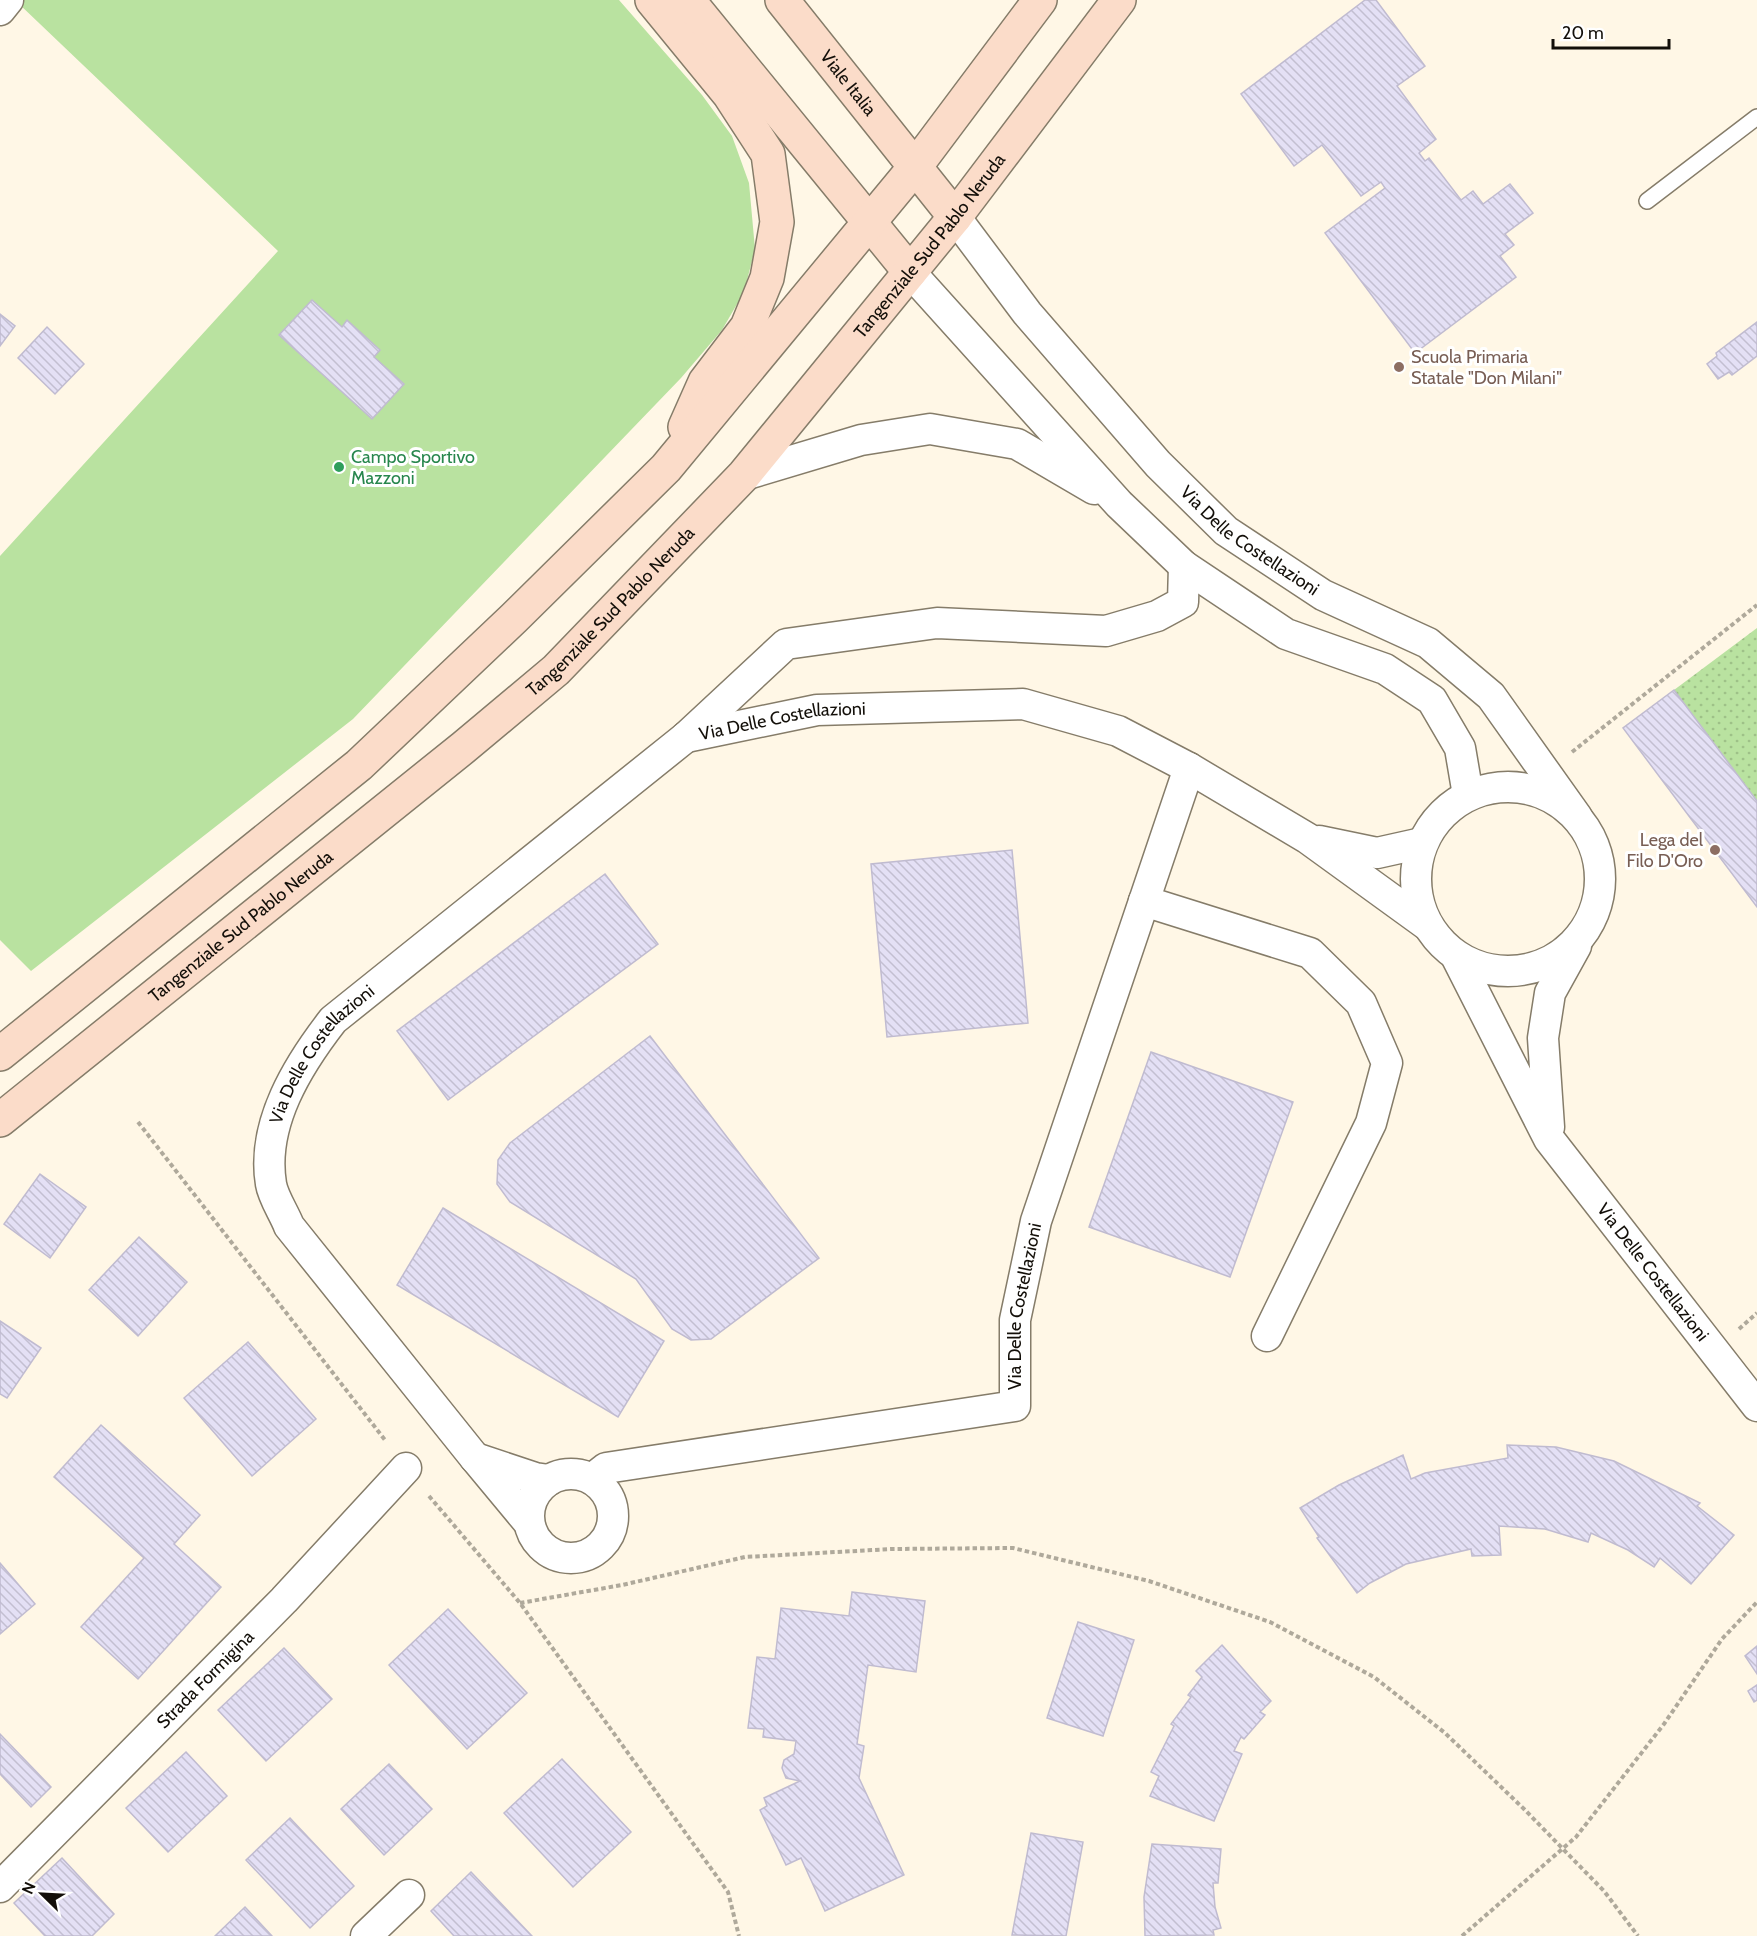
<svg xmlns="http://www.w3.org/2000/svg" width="1757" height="1936" viewBox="0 0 1757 1936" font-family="Cabin,sans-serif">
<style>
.grass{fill:url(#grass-dots)}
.pitch{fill:#b9e2a0}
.building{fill:url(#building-back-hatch);stroke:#c0bbd0;stroke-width:1.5}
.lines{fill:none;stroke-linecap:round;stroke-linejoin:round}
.service-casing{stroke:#857c69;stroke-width:18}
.minor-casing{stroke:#857c69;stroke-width:33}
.secondary-casing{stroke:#857c69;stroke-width:36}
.path{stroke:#afa99b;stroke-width:4;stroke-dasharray:4.5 3;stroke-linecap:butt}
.service{stroke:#fff;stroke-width:15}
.minor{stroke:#fff;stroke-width:30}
.secondary{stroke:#fbdcc9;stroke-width:33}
.education-dot{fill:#8d6e63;stroke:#fff;stroke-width:2}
.leisure-dot{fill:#2e9e5b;stroke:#fff;stroke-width:2}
.labels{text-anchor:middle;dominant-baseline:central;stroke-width:6;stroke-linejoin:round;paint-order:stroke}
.street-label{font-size:18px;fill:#130f09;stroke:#fff}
.education-label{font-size:18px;fill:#785e54;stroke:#fff;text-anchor:start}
.leisure-label{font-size:18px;fill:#27864d;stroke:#fff;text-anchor:start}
</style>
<defs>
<pattern id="grass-dots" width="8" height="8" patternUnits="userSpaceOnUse" patternTransform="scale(1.5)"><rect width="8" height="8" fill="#b9e2a0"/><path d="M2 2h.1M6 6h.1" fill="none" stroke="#9ec188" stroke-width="1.8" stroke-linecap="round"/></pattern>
<pattern id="building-back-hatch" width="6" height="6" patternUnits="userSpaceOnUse" patternTransform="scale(1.5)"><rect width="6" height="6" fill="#e4e0f5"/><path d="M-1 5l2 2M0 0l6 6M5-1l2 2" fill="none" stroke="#c3bfd1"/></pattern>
</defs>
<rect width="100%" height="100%" fill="#fff7e6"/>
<!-- grass -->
<polygon class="grass" points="1757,628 1757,801 1674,690"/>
<!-- pitch -->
<polygon class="pitch" points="20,0 619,0 702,95 732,136 749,183 755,249 744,292 722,330 681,378 353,719 31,971 0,940 0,556 278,251 18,3"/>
<!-- building -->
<g class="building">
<polygon points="1365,0 1376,0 1425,66 1397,86 1436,139 1419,153 1425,161 1429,158 1461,200 1473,191 1483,204 1510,184 1533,213 1505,234 1514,245 1500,256 1516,277 1415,353 1325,233 1385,188 1381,182 1361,196 1322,145 1294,166 1241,94"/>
<polygon points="312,300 342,327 347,320 380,350 374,357 404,384 372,419 279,335"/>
<polygon points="0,314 15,326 0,346"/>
<polygon points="1757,322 1757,356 1732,375 1729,372 1718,379 1707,364 1717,356 1716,353"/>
<polygon points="47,327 84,364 55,394 18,358"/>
<polygon points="1674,690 1757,801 1757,907 1623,728"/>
<polygon points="1012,850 1028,1023 887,1037 871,864"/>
<polygon points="605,874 658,944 448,1100 397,1031"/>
<polygon points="650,1036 819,1258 711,1339 691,1340 672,1329 636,1279 510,1202 497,1184 498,1160 510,1143"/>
<polygon points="1151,1052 1293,1102 1230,1277 1089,1227"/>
<polygon points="40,1174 86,1207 50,1258 4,1224"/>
<polygon points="443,1208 664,1341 618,1417 397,1285"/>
<polygon points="139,1237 187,1282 138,1336 89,1290"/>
<polygon points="0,1321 41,1348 7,1398 0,1394"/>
<polygon points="248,1342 316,1419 252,1476 184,1398"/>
<polygon points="101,1425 200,1515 174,1544 221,1587 138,1679 81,1627 144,1558 54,1477"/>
<polygon points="1507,1445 1556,1447 1614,1461 1700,1503 1697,1506 1734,1535 1691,1584 1660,1558 1654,1567 1628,1550 1591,1533 1588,1542 1545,1529 1499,1526 1501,1555 1472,1556 1471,1549 1406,1564 1370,1583 1357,1593 1317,1538 1319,1537 1300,1508 1339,1485 1403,1455 1411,1479 1425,1473 1508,1458"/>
<polygon points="0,1563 35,1604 0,1634"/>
<polygon points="852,1592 925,1601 916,1672 868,1665 857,1744 864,1746 859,1778 904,1875 825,1911 801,1858 786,1865 760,1810 767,1806 764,1798 800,1781 786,1778 782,1768 784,1760 794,1754 796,1741 763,1737 764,1729 748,1728 757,1657 775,1659 781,1608 849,1616"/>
<polygon points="448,1609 527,1693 467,1749 389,1665"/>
<polygon points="1078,1622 1134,1640 1103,1736 1047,1718"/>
<polygon points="1222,1645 1271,1701 1260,1712 1265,1715 1244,1739 1241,1737 1234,1751 1242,1754 1214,1821 1150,1796 1159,1776 1151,1772 1174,1726 1171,1724 1191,1697 1188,1695 1202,1677 1196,1671"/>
<polygon points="1757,1646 1757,1674 1745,1656"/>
<polygon points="284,1648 332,1699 266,1761 218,1710"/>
<polygon points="1757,1685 1757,1700 1754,1702 1748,1691"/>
<polygon points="0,1734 51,1787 31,1807 0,1774"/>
<polygon points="186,1752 227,1796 168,1852 126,1808"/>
<polygon points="562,1759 631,1832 573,1887 504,1813"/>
<polygon points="389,1764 432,1809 384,1855 341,1809"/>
<polygon points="290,1818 354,1886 310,1928 246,1860"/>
<polygon points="1031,1833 1083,1842 1066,1936 1012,1935"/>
<polygon points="1152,1844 1221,1849 1218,1883 1213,1883 1215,1907 1221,1928 1213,1930 1214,1935 1145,1936 1144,1897"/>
<polygon points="62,1858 114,1914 92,1936 45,1936 14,1903"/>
<polygon points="471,1872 532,1936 454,1936 431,1911"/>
<polygon points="245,1907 272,1936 215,1936"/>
</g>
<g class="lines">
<defs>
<polyline id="service" points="1647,201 1757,117"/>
<g id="minor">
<polyline points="0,10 8,0"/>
<path id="s1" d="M955 217 1027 313 1158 464 1226 531 1323 595 1428 643 1491 696 1577 817"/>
<polyline points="910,272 1119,504 1184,566 1286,634 1385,669 1432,700 1460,748 1468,795"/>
<polyline points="744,475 861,440 930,429 1017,444 1094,489"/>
<path id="s2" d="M686 737 817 710 1023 704 1118 731 1189 768 1307 838 1427 925"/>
<circle cx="1508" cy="879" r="92"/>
<polyline points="1319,841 1377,853 1422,843"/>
<polyline points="1144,901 1310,953 1361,1003 1387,1063 1371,1123 1267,1336"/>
<path id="s3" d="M1457 958 1549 1139 1757 1406"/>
<polyline points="1549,1127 1543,1038 1550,993 1576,946"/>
<path id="s4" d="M475 1458 289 1226C284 1213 273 1197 271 1184 261 1124 298 1065 333 1020L686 737 786 644 937 623 1106 631 1157 616 1183 602 1184 566"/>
<circle cx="571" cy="1516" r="42"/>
<path id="s5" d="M592 1479 606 1468 1015 1406V1320L1036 1221 1189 768"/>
<polyline points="529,1523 475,1458 535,1478 549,1480"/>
<path id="s6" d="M0 1887 284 1600 406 1468"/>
<polyline points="366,1936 409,1895"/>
</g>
<g id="secondary">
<polyline points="652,0 729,94 768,154 777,222 767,278 747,327 705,382 685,427"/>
<polyline points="688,0 910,272"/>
<path id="s7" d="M782 0 955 217"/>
<polyline points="0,1054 359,765 514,618 666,468 915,167 1040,0"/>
<path id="s8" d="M0 1120 464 747 556 670 744 475 955 217 1119 0"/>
</g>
</defs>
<!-- service casing -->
<use href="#service" class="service-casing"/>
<!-- minor casing -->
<use href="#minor" class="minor-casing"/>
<!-- secondary casing -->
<use href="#secondary" class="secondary-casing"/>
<!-- path -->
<g class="path">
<polyline points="1572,752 1757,605"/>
<polyline points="138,1122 385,1440"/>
<polyline points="1739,1329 1757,1313"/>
<polyline points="429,1496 520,1603 728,1892 739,1936"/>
<polyline points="520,1603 622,1585 745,1557 892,1549 1013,1548 1149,1581 1270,1622 1374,1677 1445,1733 1524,1809 1604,1891 1638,1936"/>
<polyline points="1462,1936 1576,1837 1664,1724 1722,1639 1757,1602"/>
</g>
<!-- service -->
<use href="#service" class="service"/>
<!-- minor -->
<use href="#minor" class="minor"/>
<!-- secondary -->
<use href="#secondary" class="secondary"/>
</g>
<!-- markers -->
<g class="education-dot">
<circle cx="1399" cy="367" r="6"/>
<circle cx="1715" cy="850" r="6"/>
</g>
<circle class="leisure-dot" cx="339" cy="467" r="6"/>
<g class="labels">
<!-- street labels -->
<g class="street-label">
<text stroke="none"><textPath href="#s7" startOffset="106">Viale Italia</textPath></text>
<text stroke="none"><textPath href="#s8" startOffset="1281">Tangenziale Sud Pablo Neruda</textPath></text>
<text stroke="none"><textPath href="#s1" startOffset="440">Via Delle Costellazioni</textPath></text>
<text stroke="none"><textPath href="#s8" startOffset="795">Tangenziale Sud Pablo Neruda</textPath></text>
<text stroke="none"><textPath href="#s2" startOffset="98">Via Delle Costellazioni</textPath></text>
<text stroke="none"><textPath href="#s8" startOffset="309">Tangenziale Sud Pablo Neruda</textPath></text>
<text stroke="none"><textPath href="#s4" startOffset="489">Via Delle Costellazioni</textPath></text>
<text stroke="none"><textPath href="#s3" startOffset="372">Via Delle Costellazioni</textPath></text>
<text stroke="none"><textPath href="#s5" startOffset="532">Via Delle Costellazioni</textPath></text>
<text stroke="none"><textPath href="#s6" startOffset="292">Strada Formigina</textPath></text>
</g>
<!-- education labels -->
<g class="education-label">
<text x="1411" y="357">Scuola Primaria<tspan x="1411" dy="21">Statale "Don Milani"</tspan></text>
<text x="1703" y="840" text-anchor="end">Lega del<tspan x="1703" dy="21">Filo D'Oro</tspan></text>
</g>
<!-- leisure labels -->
<g class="leisure-label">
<text x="351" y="457">Campo Sportivo<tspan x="351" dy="21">Mazzoni</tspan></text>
</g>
</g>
<!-- north arrow -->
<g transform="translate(42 1894) rotate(294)" stroke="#ffffff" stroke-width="4.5" paint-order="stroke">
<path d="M0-4.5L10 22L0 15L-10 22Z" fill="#130f09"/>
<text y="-9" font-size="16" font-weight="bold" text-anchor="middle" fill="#130f09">N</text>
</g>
<!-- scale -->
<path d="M1553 39v9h116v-9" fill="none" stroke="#130f09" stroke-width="3"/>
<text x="1562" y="39" font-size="18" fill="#130f09" stroke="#ffffff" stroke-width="4.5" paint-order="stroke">20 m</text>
</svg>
